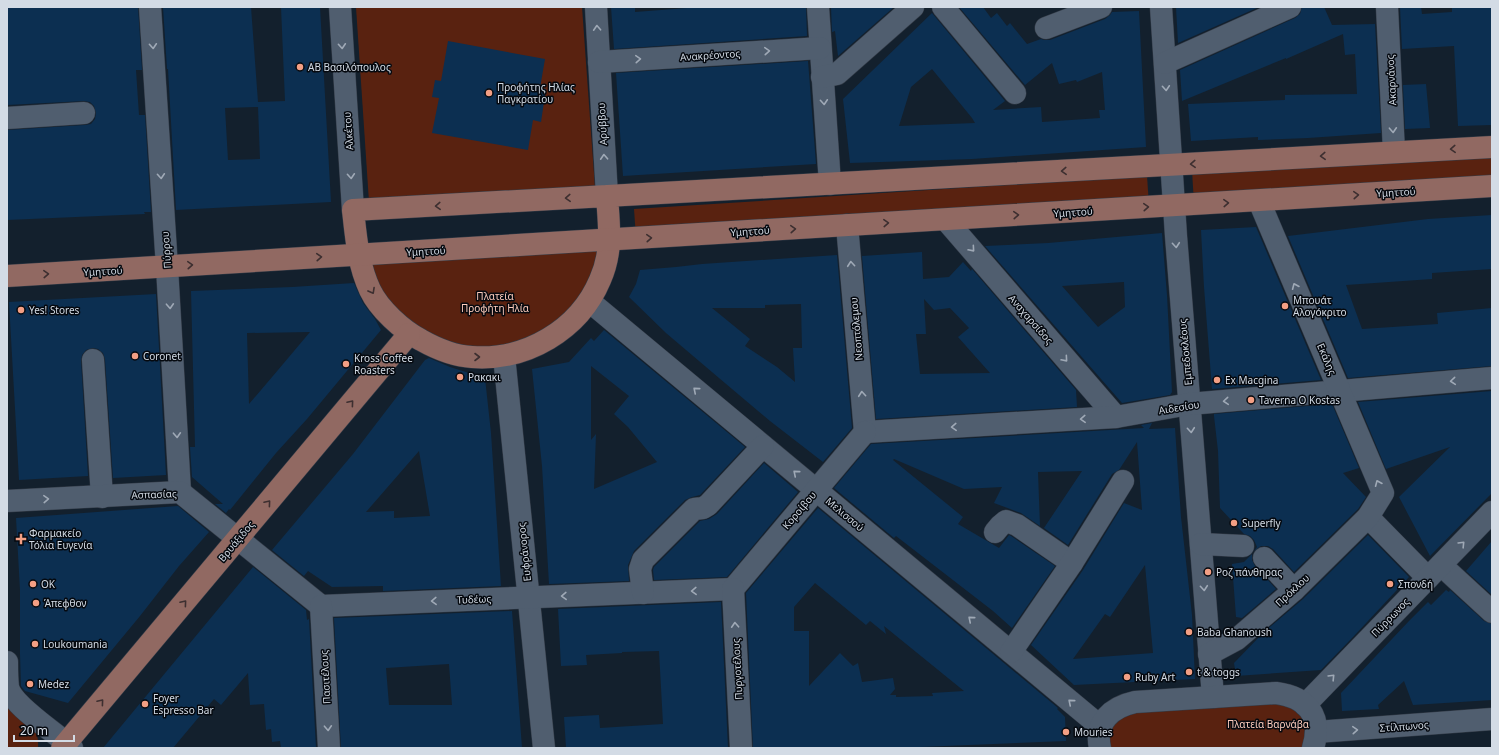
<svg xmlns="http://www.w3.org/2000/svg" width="1499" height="755" viewBox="0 0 1499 755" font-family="'Noto Sans',sans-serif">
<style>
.green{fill:#592210}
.building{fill:#0c2f51;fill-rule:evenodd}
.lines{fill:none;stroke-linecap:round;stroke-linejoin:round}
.minor-casing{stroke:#333b47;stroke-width:23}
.major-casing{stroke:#333b47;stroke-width:23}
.minor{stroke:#505e6f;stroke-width:22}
.major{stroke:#916962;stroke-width:22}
.oneway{stroke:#9fa9b6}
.oneway2{stroke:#3d2f30}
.poi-dot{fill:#f39f84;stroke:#05090f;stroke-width:1.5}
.labels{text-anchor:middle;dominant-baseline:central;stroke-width:3;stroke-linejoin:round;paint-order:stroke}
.street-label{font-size:10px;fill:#d3dbe5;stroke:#05090f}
.poi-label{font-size:10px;fill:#d3dbe5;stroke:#05090f;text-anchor:start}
.park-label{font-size:10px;fill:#ffcdbd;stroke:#05090f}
</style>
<rect width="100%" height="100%" fill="#13202d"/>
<!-- green -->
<g class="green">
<polygon points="356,7 582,7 595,188 369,202"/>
<polygon points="1492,151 1492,184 1194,204 1192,170"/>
<polygon points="1147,176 1149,205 636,238 634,209"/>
<polygon points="610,240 589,301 504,356 409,334 358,255"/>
<polygon points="1286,701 1307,720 1304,748 1109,748 1111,724 1126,711"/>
<path d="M7 702C21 715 41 727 38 748H7Z"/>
</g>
<!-- building -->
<g class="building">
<polygon points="7,7 138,7 142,70 136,70 139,115 145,115 151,212 144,212 145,214 7,220 7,130 85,125 91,124 95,119 96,113 94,106 90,102 84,101 7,105"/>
<path d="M163 7H251L258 102 285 101 281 7H320L331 202 176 210 168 69H167ZM258 107 260 159 228 160 225 108Z"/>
<polygon points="611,7 635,7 635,12 700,7 806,7 807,36 614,49"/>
<polygon points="831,7 894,7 838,56 835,31 832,32"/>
<path d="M959 7H983L991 18 997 13 1007 26 1010 23 1027 44 1041 39 1044 40H1050L1105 19 1110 15 1112 12 1139 11 1146 147 972 159 850 163 843 99 932 13 1005 101 993 110 1041 107 1042 122 1100 118 1099 110H1105L1102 72 1077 82 1076 80 1059 84 1052 63 1025 85ZM932 69 972 118 975 123 899 126 911 87Z"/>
<polygon points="1176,7 1259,7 1178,43"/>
<polygon points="1302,7 1324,7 1332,25 1375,24 1381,133 1308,138 1258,140 1258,137 1191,141 1188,104 1285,100 1285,95 1357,94 1355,54 1345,55 1343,34 1286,59 1286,58 1182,101 1180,70 1295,18 1300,14"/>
<polygon points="1400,7 1421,7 1422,14 1452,12 1452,7 1492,7 1492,125 1458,126 1454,46 1402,49"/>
<polygon points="448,41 545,59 540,88 546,89 541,122 533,120 528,150 432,133 439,98 432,97 435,80 441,81"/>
<polygon points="808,61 816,164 623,176 616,73"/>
<polygon points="1426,84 1430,128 1405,129 1403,85"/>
<polygon points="1492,215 1492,269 1432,273 1432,279 1346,285 1362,329 1438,324 1437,313 1492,308 1492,366 1348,378 1288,236 1428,219"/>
<polygon points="1256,227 1321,380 1212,389 1204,287 1201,230"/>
<path d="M1162 233 1167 295 1172 392 1170 395 1122 403 985 246 1048 243ZM1124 282 1125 307 1098 327 1062 286Z"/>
<path d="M922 252 923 279 949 277 963 262 971 271 972 269 1076 390 1077 407 876 419 862 256ZM924 299 934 310 950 308 969 328 958 337 990 373 920 374 916 334H926Z"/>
<path d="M837 255 852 428 823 462 770 421 719 378 666 333 629 297 636 284 640 270 676 267 702 264ZM801 304 802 348H793L795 382 777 367 745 346 750 339 712 308H765V305Z"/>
<path d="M354 283 363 303 375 319 381 330 307 419 276 453 230 510 229 509 226 513 215 504H223L192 477 190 447H195L191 291 292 287ZM310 332 278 370 249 404 247 333Z"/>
<polygon points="156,294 166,475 113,478 105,359 103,353 98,349 93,348 86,350 82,355 81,361 88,476 19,480 9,302"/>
<path d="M604 330 745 447 700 495 692 497 685 500 634 551 628 565 629 581 549 584 542 466 532 369 569 362 591 338 594 341ZM591 366 629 396 614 414 628 427 657 462 594 489 596 434 591 440Z"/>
<path d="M429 358 450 367 485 378 491 433 501 586 383 591V586L332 587 308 571 304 576 272 550 353 454 425 360ZM419 451 430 516 394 518V511L366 512Z"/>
<polygon points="1492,391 1492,493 1430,556 1399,497 1450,447 1386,469 1358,402"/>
<polygon points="1332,404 1359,468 1343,473 1366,497 1358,509 1294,572 1273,549 1268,546 1261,546 1254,551 1257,547 1254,540 1250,536 1244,534 1220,508 1218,451 1214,416 1214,414"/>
<path d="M1152 423 1149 429 1175 428 1181 517 1192 615 1195 679 1074 685 1031 645 1083 570 1124 503 1142 510 1137 442 1119 470 1112 474 1068 545 1044 528 1082 471 1038 472 1040 526 1021 513 994 503 1002 487 964 489 894 459 893 460 963 517 958 524 999 548 1009 535 1011 536 1055 566 1012 628 993 611 896 536 894 538 834 488 871 444 1144 428 1141 425ZM1145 565 1153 653 1073 659 1105 614 1110 617Z"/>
<polygon points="764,463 798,492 727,577 654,580 653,570 654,567 700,521 709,519 717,514"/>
<polygon points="178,506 209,532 179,566 140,616 68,703 25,691 21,686 20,654 20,590 16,518"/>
<path d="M818 508 1058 708 1057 709 1065 717 1066 741 896 748H753L746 593ZM815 583 866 625 870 621 886 634 884 626 964 691 932 693 933 696 896 697V695H890L895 689 893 678 862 682 858 663 853 666 840 653 809 686V631H794V607Z"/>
<polygon points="1368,535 1409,577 1353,637 1321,670 1236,676 1234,663 1264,632 1303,599"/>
<polygon points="1492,541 1492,595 1466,571"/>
<polygon points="1252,554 1252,560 1255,566 1276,589 1242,618 1236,617 1232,564 1244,562"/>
<polygon points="253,567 306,610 307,620 309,619 316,748 281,748 280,741 272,742 271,729 266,730 264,704 250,705 248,673 221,705 214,699 173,748 103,748"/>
<polygon points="1446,590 1449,592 1450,590 1484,621 1492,624 1492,700 1413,705 1404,681 1378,705 1379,709 1342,711 1341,693 1409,621 1428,602 1431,605"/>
<polygon points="721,602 728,748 566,748 564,717 599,715 600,728 663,724 659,651 622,652 622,653 586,655 587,665 561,666 558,609"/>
<path d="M512 611 522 748H341L334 618ZM449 664 452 705H389L386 668Z"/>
</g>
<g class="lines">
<defs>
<g id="minor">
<polyline points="150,7 167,267 180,492"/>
<polyline points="340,7 353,210"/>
<polyline points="596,7 607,196"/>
<polyline points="818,7 830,184"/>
<polyline points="943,7 1015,93"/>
<polyline points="1161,7 1176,236 1213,697"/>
<polyline points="1387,7 1394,152"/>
<polyline points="1046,28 1101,7"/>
<polyline points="599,62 820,48"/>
<polyline points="1165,63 1290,7"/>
<polyline points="822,77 837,74 913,7"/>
<polyline points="7,118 84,113"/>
<polyline points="946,220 1116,417"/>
<polyline points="847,225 865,432"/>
<polyline points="589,301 1101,727"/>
<polyline points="504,356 544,748"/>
<polyline points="93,360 102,497"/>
<polyline points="865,432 1116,417 1189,404 1492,378"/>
<polyline points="7,501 180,492 321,606 733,589"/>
<polyline points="1368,517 1428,578"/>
<polyline points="995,532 1000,526 1006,521 1017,525 1072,563"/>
<polyline points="1201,544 1243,546"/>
<polyline points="1264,558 1294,590"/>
<polyline points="1441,565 1492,612"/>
<polyline points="733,589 865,432"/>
<polyline points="733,589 741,748"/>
<polyline points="643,593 640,569 643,560 694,509 703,508 708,505 763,446"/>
<polyline points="321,606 329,748"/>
<polyline points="1011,652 1072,563 1123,481"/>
<polyline points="1209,654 1237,639 1294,590 1368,517 1383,493 1259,201"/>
<path d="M7 662C7 670 7 679 8 687 12 706 57 733 72 748"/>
<polyline points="1305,705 1492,512"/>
<polyline points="1316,732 1492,719"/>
<path d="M1100 748C1094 722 1112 707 1135 702L1276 693C1307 697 1323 716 1313 748"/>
</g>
<g id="major">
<path d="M607 196C609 226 613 251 600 280 579 330 526 361 472 357 454 356 437 349 421 340 402 330 379 309 370 290 358 264 356 238 353 210L1492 147"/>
<polyline points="7,276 1492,186"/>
<polyline points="62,748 409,334"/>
</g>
</defs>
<!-- minor casing -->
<use href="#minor" class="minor-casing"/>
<!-- major casing -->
<use href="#major" class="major-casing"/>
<!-- minor -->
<use href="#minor" class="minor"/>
<!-- major -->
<use href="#major" class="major"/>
</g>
<!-- one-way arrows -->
<defs><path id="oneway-chevron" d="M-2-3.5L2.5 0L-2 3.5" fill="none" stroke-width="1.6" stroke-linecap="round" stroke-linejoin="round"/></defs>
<g class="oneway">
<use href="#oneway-chevron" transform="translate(597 28) rotate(-93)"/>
<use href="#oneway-chevron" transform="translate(153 46) rotate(86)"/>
<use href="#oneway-chevron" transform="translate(342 46) rotate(86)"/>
<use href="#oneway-chevron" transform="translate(767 51) rotate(-4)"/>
<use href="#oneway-chevron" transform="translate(638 59) rotate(-4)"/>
<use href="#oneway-chevron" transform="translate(1166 88) rotate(86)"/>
<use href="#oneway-chevron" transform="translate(824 102) rotate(86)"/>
<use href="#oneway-chevron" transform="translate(1393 130) rotate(87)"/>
<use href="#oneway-chevron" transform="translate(604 157) rotate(-93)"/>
<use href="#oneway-chevron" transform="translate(161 176) rotate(86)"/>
<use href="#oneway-chevron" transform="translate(351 176) rotate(86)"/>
<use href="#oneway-chevron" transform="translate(1176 245) rotate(85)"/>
<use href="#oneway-chevron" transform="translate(972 249) rotate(49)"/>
<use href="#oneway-chevron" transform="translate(851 264) rotate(-95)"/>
<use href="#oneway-chevron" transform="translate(1295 286) rotate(-113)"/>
<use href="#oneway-chevron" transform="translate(170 306) rotate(87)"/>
<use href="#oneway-chevron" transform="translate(1065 359) rotate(49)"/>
<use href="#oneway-chevron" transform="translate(1453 381) rotate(175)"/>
<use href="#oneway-chevron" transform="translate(696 390) rotate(-140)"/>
<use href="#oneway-chevron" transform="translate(862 394) rotate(-95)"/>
<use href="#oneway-chevron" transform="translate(1226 401) rotate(175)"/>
<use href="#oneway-chevron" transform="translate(1083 419) rotate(177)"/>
<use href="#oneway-chevron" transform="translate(954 427) rotate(177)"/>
<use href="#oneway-chevron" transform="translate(1191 430) rotate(85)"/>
<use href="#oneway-chevron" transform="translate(177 435) rotate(87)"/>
<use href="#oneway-chevron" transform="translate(796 473) rotate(-140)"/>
<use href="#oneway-chevron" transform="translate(1378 483) rotate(-113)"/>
<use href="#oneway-chevron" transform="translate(46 499) rotate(-3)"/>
<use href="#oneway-chevron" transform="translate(1462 544) rotate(-46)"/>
<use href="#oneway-chevron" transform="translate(1204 588) rotate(85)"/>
<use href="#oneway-chevron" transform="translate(694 591) rotate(178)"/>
<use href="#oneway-chevron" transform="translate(564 596) rotate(178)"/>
<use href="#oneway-chevron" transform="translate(434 601) rotate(178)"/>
<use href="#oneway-chevron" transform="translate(971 619) rotate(-140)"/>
<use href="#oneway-chevron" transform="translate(735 625) rotate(-93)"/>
<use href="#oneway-chevron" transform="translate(1332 677) rotate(-46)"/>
<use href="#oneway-chevron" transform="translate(1071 702) rotate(-140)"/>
<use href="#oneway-chevron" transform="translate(328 728) rotate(87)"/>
<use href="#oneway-chevron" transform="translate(1355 730) rotate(-4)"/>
</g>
<g class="oneway2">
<use href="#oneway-chevron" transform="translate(1453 149) rotate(177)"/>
<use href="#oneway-chevron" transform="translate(1323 156) rotate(177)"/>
<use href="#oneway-chevron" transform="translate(1193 164) rotate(177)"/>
<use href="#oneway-chevron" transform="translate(1064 171) rotate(177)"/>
<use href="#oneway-chevron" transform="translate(1356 195) rotate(-4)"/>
<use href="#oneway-chevron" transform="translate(568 198) rotate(177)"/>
<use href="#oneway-chevron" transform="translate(1226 203) rotate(-3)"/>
<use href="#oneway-chevron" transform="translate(438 206) rotate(177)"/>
<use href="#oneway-chevron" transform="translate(1146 207) rotate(-4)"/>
<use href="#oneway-chevron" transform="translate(1016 215) rotate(-4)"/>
<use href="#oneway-chevron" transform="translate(886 223) rotate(-3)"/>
<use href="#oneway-chevron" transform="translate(793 229) rotate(-4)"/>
<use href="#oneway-chevron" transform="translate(649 238) rotate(-4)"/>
<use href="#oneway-chevron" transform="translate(319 257) rotate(-4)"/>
<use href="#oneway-chevron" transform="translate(190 265) rotate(-4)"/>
<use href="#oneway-chevron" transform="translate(46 274) rotate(-3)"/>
<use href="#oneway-chevron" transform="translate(372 291) rotate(61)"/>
<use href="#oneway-chevron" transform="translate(477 357)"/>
<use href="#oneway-chevron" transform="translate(351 403) rotate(-50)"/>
<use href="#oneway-chevron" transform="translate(268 503) rotate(-50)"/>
<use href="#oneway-chevron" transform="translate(184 603) rotate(-50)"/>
<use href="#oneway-chevron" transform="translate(101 702) rotate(-50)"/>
</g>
<!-- markers -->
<g class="poi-dot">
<circle cx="300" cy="67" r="4"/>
<circle cx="489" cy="93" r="4"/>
<circle cx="1285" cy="306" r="4"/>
<circle cx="21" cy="310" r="4"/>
<circle cx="135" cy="356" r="4"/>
<circle cx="346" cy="364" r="4"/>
<circle cx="460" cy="377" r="4"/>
<circle cx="1217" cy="380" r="4"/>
<circle cx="1251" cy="400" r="4"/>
<circle cx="1234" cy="523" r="4"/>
<path d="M19 533h4v4h4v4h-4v4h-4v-4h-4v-4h4z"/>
<circle cx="1208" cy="572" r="4"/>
<circle cx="33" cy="584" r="4"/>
<circle cx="1390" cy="584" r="4"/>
<circle cx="36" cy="603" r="4"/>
<circle cx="1189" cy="632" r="4"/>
<circle cx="35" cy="644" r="4"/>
<circle cx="1189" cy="672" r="4"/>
<circle cx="1127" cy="677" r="4"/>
<circle cx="30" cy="684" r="4"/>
<circle cx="145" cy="704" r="4"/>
<circle cx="1066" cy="732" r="4"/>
</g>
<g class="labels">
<!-- street labels -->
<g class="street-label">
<text transform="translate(710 55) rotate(-4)">Ανακρέοντος</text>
<text transform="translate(1391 80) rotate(-93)">Ακαρνάνος</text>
<text transform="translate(602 124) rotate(-93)">Αρύββου</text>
<text transform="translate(348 131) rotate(-94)">Αλκέτου</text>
<text transform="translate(1396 192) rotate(-3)">Υμηττού</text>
<text transform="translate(1073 212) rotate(-4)">Υμηττού</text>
<text transform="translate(750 231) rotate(-4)">Υμηττού</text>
<text transform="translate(166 250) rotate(-94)">Πύρρου</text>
<text transform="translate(426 251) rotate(-3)">Υμηττού</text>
<text transform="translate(103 271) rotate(-3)">Υμηττού</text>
<text transform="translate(1031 319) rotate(49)">Αναχαρσίδος</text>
<text transform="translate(856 329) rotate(-95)">Νεοπτόλεμου</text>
<text transform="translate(1185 352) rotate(-95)">Εμπεδοκλέους</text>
<text transform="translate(1327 359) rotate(67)">Εκάλης</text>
<text transform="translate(1179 407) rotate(-9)">Αιδεσίου</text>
<text transform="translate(154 494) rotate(-2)">Ασπασίας</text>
<text transform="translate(799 510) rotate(-50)">Κοροίβου</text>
<text transform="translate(845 514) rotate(40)">Μελισσού</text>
<text transform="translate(236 541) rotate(-50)">Βρυάξιδος</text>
<text transform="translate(524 552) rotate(-96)">Ευφράνορος</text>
<text transform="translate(1292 590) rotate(-43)">Πρόκλου</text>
<text transform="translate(474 599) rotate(-2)">Τυδέως</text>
<text transform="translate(1390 617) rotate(-46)">Πύρρωνος</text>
<text transform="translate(737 669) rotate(-93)">Πυργοτέλους</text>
<text transform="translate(325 677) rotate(-93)">Πασιτέλους</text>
<text transform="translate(1404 726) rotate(-4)">Στίλπωνος</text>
</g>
<!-- poi labels -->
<g class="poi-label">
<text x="308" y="67">ΑΒ Βασιλόπουλος</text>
<text x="497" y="87">Προφήτης Ηλίας<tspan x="497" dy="12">Παγκρατίου</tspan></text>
<text x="1293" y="300">Μπουάτ<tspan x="1293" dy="12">Αλογόκριτο</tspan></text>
<text x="29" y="310">Yes! Stores</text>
<text x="143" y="356">Coronet</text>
<text x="354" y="358">Kross Coffee<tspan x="354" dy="12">Roasters</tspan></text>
<text x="468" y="377">Ρακακι</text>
<text x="1225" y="380">Ex Macgina</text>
<text x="1259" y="400">Taverna O Kostas</text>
<text x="1242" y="523">Superfly</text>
<text x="29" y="533">Φαρμακείο<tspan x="29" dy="12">Τόλια Ευγενία</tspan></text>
<text x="1216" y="572">Ροζ πάνθηρας</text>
<text x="41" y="584">OK</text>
<text x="1398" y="584">Σπονδή</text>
<text x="44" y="603">Άπεφθον</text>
<text x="1197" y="632">Baba Ghanoush</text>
<text x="43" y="644">Loukoumania</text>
<text x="1197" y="672">t &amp; toggs</text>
<text x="1135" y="677">Ruby Art</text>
<text x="38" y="684">Medez</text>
<text x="153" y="698">Foyer<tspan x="153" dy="12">Espresso Bar</tspan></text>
<text x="1074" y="732">Mouries</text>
</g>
<!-- park labels -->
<g class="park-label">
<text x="495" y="296">Πλατεία<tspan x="495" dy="12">Προφήτη Ηλία</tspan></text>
<text x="1268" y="724">Πλατεία Βαρνάβα</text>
</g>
</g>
<!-- border -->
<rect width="1499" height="755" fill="none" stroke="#d3dbe5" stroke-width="16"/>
<!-- scale -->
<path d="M14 735v6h60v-6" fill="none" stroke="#d3dbe5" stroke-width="2"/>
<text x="20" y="735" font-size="12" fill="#d3dbe5" stroke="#05090f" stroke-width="3" paint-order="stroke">20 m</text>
</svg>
